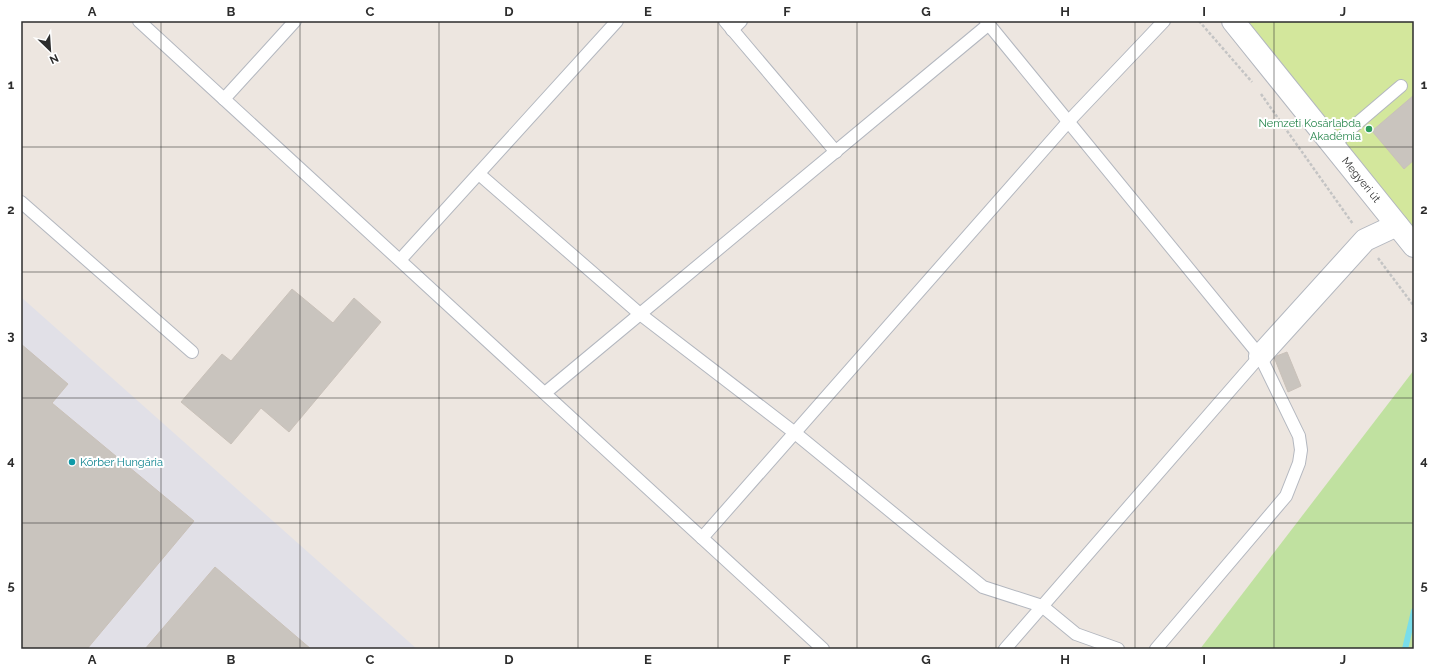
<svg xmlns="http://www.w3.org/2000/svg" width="1435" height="670" viewBox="0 0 1435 670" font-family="Raleway,sans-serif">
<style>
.industrial{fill:#e1e0e7}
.green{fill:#c0e1a0}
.pitch{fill:#d3e79c}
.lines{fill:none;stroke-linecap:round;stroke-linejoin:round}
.stream{stroke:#79ddea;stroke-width:6}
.building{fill:#c9c4be;stroke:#c9c1b9}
.service-casing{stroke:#b3b7bf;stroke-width:14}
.minor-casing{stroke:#b3b7bf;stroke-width:24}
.tertiary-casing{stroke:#b3b7bf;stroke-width:24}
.path{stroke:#c4c4c4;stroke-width:2.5;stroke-dasharray:3 2;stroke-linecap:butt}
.service{stroke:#fff;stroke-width:12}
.minor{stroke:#fff;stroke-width:22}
.tertiary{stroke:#fff;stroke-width:22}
.grid{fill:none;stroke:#2d2d2d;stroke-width:1;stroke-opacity:0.55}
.leisure-dot{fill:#2e9e5b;stroke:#fff;stroke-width:1.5}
.culture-dot{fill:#0f9aa8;stroke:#fff;stroke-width:1.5}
.labels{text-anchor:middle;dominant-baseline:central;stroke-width:4;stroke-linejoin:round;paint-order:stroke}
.leisure-label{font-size:11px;fill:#27864d;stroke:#fff;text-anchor:end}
.street-label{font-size:11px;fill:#2d2d2d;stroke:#fff}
.culture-label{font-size:11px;fill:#0d838f;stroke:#fff;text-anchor:start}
.neatline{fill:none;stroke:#2d2d2d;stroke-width:1.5}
.grid-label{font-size:13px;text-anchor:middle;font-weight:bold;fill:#2d2d2d}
</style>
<rect width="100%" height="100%" fill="#ede6e0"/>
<!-- industrial -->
<polygon class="industrial" points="21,297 417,649 21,649"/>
<!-- green -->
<polygon class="green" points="1414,370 1414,649 1200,649"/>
<!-- pitch -->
<polygon class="pitch" points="1234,21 1414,21 1414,237"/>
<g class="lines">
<!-- stream -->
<polyline class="stream" points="1405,649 1414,611"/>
</g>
<!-- building -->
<g class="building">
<polygon points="1414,95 1414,160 1404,169 1372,131"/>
<polygon points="292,289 333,323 354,298 381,322 289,432 261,408 231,444 181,402 222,354 231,361"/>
<polygon points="21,344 68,384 52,403 194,521 87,649 21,649"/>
<polygon points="1287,352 1301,386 1288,392 1274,357"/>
<polygon points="215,567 311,649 145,649"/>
</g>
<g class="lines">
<defs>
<g id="service">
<polyline points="139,21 823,649"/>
<polyline points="725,21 836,152"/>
<polyline points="986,21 1260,356 1005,649"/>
<polyline points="732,30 741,21"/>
<polyline points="224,99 295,21"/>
<polyline points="1334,146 1347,132 1401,86"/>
<polyline points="479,174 640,314 795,433 983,587 1042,606 1076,634 1118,649"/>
<polyline points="21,202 192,352"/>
<polyline points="400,260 617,21"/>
<polyline points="545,393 989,24"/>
<polyline points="702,538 1068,122 1164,21"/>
<polyline points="1156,649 1286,496 1299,463 1301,450 1299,436 1260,356"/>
</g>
<polyline id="minor" points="1260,356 1365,240 1397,225"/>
<polyline id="tertiary" points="1233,21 1414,246"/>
</defs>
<!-- service casing -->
<use href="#service" class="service-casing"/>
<!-- minor casing -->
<use href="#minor" class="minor-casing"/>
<!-- tertiary casing -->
<use href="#tertiary" class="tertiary-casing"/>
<!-- path -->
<g class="path">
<polyline points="1199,21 1252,82"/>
<polyline points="1261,94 1353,224"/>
<polyline points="1378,258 1414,306"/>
</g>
<!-- service -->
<use href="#service" class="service"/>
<!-- minor -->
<use href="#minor" class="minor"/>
<!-- tertiary -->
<use href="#tertiary" class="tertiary"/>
</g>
<!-- grid -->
<path class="grid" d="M161 21V649M300 21V649M439 21V649M578 21V649M718 21V649M857 21V649M996 21V649M1135 21V649M1274 21V649M21 147H1414M21 272H1414M21 398H1414M21 523H1414"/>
<!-- markers -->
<circle class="leisure-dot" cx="1369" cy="129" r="4"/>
<circle class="culture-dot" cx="72" cy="462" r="4"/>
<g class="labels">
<!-- leisure labels -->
<g class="leisure-label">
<text x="1361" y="123">Nemzeti Kosárlabda<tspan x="1361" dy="13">Akadémia</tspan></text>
</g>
<!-- street labels -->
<g class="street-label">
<text transform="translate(1361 180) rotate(51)">Megyeri út</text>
</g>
<!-- culture labels -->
<g class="culture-label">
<text x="80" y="462">Körber Hungária</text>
</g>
</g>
<!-- border -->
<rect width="1435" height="670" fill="none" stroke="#ffffff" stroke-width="44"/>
<!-- north arrow -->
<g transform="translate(50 50) rotate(155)" stroke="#ffffff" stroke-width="3" paint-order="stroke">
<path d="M0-3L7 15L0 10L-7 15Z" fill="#2d2d2d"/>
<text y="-6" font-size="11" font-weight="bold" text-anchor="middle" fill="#2d2d2d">N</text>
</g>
<rect x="22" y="22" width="1391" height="626" class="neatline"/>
<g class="grid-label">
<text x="92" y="16">A</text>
<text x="231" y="16">B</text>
<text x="370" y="16">C</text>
<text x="509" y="16">D</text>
<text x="648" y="16">E</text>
<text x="787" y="16">F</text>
<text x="926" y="16">G</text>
<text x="1065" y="16">H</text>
<text x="1204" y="16">I</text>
<text x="1343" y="16">J</text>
<text x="11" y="89">1</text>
<text x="1424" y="89">1</text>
<text x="11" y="214">2</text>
<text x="1424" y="214">2</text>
<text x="11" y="340">3</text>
<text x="1424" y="340">3</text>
<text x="11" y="465">4</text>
<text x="1424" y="465">4</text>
<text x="11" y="590">5</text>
<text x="1424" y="590">5</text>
<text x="92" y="664">A</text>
<text x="231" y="664">B</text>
<text x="370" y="664">C</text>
<text x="509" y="664">D</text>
<text x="648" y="664">E</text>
<text x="787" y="664">F</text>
<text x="926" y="664">G</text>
<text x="1065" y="664">H</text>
<text x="1204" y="664">I</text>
<text x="1343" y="664">J</text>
</g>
</svg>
